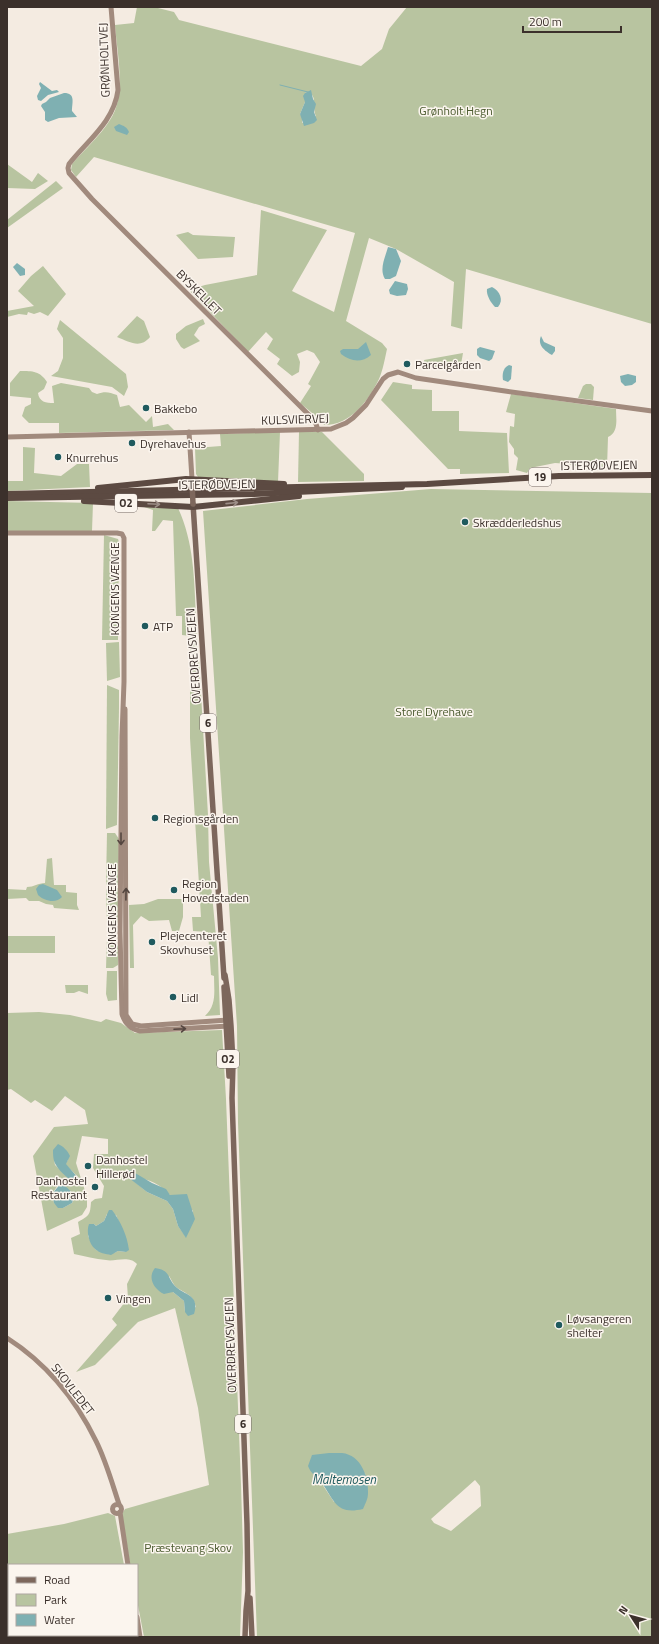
<svg xmlns="http://www.w3.org/2000/svg" width="659" height="1644" viewBox="0 0 659 1644" font-family="'Titillium Web',sans-serif">
<style>
.green{fill:#b8c4a0;fill-rule:evenodd}
.water{fill:#7fb0b2}
.lines{fill:none;stroke-linecap:round;stroke-linejoin:round}
.stream{stroke:#7fb0b2;stroke-width:1}
.secondary{stroke:#a18a7d;stroke-width:5}
.primary{stroke:#7d675c;stroke-width:5.5}
.highway{stroke:#5c4a42;stroke-width:6}
.primary-bridge{stroke:#7d675c;stroke-width:5.5}
.oneway{stroke:#9c8e87}
.oneway2{stroke:#544640}
.poi-dot{fill:#1f5a5e;stroke:#fbf5ee;stroke-width:1.5}
.labels{text-anchor:middle;dominant-baseline:central;stroke-width:3;stroke-linejoin:round;paint-order:stroke}
.shield{fill:#fbf5ee;stroke:#756b66;stroke-width:1}
.shield-label{font-size:11px;font-weight:bold;fill:#3b302b}
.street-label{font-size:12px;fill:#3b302b;stroke:#fbf5ee}
.park-label{font-size:12px;fill:#4a5a2e;stroke:#fbf5ee}
.poi-label{font-size:12px;fill:#3b302b;stroke:#fbf5ee;text-anchor:start}
.water-label{font-size:13px;font-style:italic;fill:#1f5a5e;stroke:#fbf5ee}
</style>
<rect width="100%" height="100%" fill="#f4ebe1"/>
<!-- green -->
<g class="green">
<path d="M137 7H154L174 12 179 20 361 66 382 49 389 29 407 7H652V324L466 269 462 329 451 326 454 282 396 249 369 238 346 321 382 343 387 349C385 358 383 370 379 379 368 401 351 425 324 425L323 422 300 403 311 386 308 384 320 362 314 353 307 350 297 354 300 362 299 372 292 376 277 364 280 359 267 349 273 339 266 332 248 352 189 290 205 285 257 275 261 210 327 230 292 291 334 312 355 233 94 157 76 177 71 170 72 164C84 150 100 136 110 120 127 96 117 53 115 25L134 23ZM308 92C318 96 312 108 316 116L302 123V116L300 114 305 102V93Z"/>
<polygon points="7,164 32,182 38,173 48,181 35,189 7,188"/>
<polygon points="56,181 63,188 7,228 7,220"/>
<polygon points="188,232 193,235 235,237 233,257 198,259 176,235"/>
<polygon points="43,266 66,294 48,316 40,312 34,314 28,312 27,315 19,314 7,317 7,311 34,306 18,291 31,276"/>
<path d="M137 316 144 321 150 337C140 349 130 342 117 337Z"/>
<polygon points="203,319 205,324 199,327 194,335 200,341 184,349 181,347 176,339 176,334 186,326"/>
<polygon points="60,320 126,374 128,387 124,396 112,387 51,376 58,371 63,358 63,338 57,329"/>
<polygon points="463,353 460,370 425,366 424,360"/>
<path d="M20 371C33 371 40 371 47 382L44 389 38 393C39 402 46 403 54 403L52 386 61 383 89 388 92 392 97 394C105 391 109 392 117 395L120 407 129 405 146 422 152 416 153 427 168 424 174 430 59 433V423H29L22 416 25 407 31 404V398L10 396V383Z"/>
<polygon points="393,382 412,385 412,389 432,390 432,411 459,411 459,431 507,433 509,473 460,474 460,469 448,469 381,400"/>
<polygon points="586,384 591,384 594,387 593,400 578,398 583,386"/>
<path d="M511 394 616 409C616 419 619 432 608 437L607 468 587 469 569 464 555 463 530 468 527 473 516 470 518 458 514 454V449L509 442 510 426 514 427 515 414 506 412Z"/>
<polygon points="280,432 278,482 198,477 196,474 195,448 221,446 220,434"/>
<polygon points="299,432 322,432 364,474 364,481 298,482"/>
<polygon points="23,447 35,448 34,473 61,476 77,464 89,464 90,487 7,491 7,481 23,481"/>
<path d="M431 489 652 493V1637H257L238 1123 237 1026 203 511 307 499ZM365 1473 366 1482 334 1502 320 1481ZM475 1480 480 1486 481 1506 451 1531 434 1523 431 1519Z"/>
<polygon points="7,501 93,503 92,531 7,531"/>
<path d="M144 507 178 508C194 543 194 577 196 616 197 630 196 644 199 659L208 815 209 862 218 958 220 1015 205 1016C217 1005 214 991 214 976L211 975 208 932 193 931 192 917H201L190 738V636L182 635V616H176L173 521 163 520 155 531H152L153 510Z"/>
<polygon points="104,535 118,539 119,542 118,640 102,640"/>
<polygon points="119,642 120,677 107,681 106,643"/>
<polygon points="107,685 119,690 119,708 117,825 106,829"/>
<polygon points="107,833 115,833 119,839 118,885 108,886 106,884"/>
<path d="M52 858 54 885H66V892L77 893V905L79 910 54 908 53 905 46 904 39 901H29L26 898 7 899V889L26 890 27 887C34 887 38 883 45 883L47 859Z"/>
<polygon points="108,888 118,888 118,922 115,925 108,928 107,925 106,890"/>
<polygon points="158,899 183,899 183,917 179,931 172,931 169,920 149,921 141,916 133,925 134,968 130,968 129,905 144,904"/>
<rect x="7" y="936" width="48" height="17"/>
<polygon points="107,938 118,946 118,965 113,968 106,968"/>
<polygon points="107,971 117,971 117,1000 108,1001 106,994"/>
<polygon points="65,985 88,985 88,994 79,991 74,993 66,993"/>
<path d="M39 1012 70 1015 101 1022 106 1019 121 1023 135 1033 222 1030 226 1099 241 1484 243 1552 240 1637H144L137 1600V1565H130L122 1514 125 1509 209 1485 198 1408 175 1308 138 1322 95 1365 76 1372 117 1325 112 1319 128 1298 127 1284 137 1264C129 1255 115 1262 106 1260 95 1259 85 1256 74 1254L71 1238 80 1234 78 1222C90 1215 90 1215 91 1202L95 1199 102 1198 104 1186 93 1168 94 1154H108V1139L82 1136 76 1163 87 1197V1207L82 1215 47 1231 33 1156 54 1127 88 1124 85 1110 65 1096 52 1111 35 1100 31 1103 11 1089 7 1090V1013ZM54 1160H68L65 1164 79 1178 70 1179 55 1165ZM130 1178C148 1178 157 1182 170 1195H179L193 1211 186 1237 178 1226 173 1209 167 1201 147 1192ZM58 1185 72 1193 74 1199 72 1203 63 1208 54 1203 52 1194ZM107 1214 116 1215 119 1222 126 1252 118 1251 114 1253C94 1250 97 1254 88 1236L94 1224 96 1226 104 1221ZM169 1276C171 1279 173 1284 176 1287 187 1295 192 1293 196 1307L185 1312 184 1301 173 1292H169Z"/>
<polygon points="108,1513 115,1516 124,1565 9,1565 9,1635 136,1635 136,1637 7,1637 7,1534 64,1524"/>
</g>
<!-- water -->
<g class="water">
<polygon points="40,82 52,91 57,90 59,92 48,95 41,101 38,100 37,96 41,88 39,84"/>
<polygon points="311,90 313,99 316,104 314,112 317,120 314,123 304,126 300,114 305,102 303,96 305,93"/>
<path d="M64 93C76 93 72 103 72 111L77 117 59 118 48 122 45 120V112L41 106 42 104 46 102 50 98Z"/>
<path d="M119 124C124 126 127 127 129 132L127 135 116 131 114 127Z"/>
<path d="M388 247 396 249 401 261 396 276 390 279H385C379 269 385 258 388 247Z"/>
<polygon points="17,263 25,269 25,275 20,276 13,267"/>
<polygon points="395,281 407,284 408,289 406,295 397,296 390,294 389,290"/>
<path d="M492 287C500 291 504 300 498 307H495C491 303 486 295 487 289Z"/>
<path d="M541 336 544 342 555 347V351L552 355C545 351 537 345 541 336Z"/>
<path d="M366 342 371 355C362 363 351 362 341 354L340 351 343 349H358Z"/>
<polygon points="480,347 495,351 492,359 489,361 480,358 477,355 477,349"/>
<path d="M509 365 512 366 511 379 508 382 503 380C502 374 503 368 509 365Z"/>
<polygon points="628,374 636,376 636,382 632,385 625,386 621,382 620,376"/>
<path d="M43 884 57 890 62 897C56 904 44 901 38 895L36 889 39 885Z"/>
<path d="M58 1144C63 1146 68 1151 70 1156L66 1164 79 1179 78 1183C71 1182 60 1172 56 1165 53 1161 53 1154 53 1150Z"/>
<polygon points="130,1170 152,1183 166,1189 170,1195 187,1194 195,1219 186,1238 178,1226 173,1209 167,1201 147,1192 129,1178 126,1174"/>
<path d="M61 1183C68 1188 76 1194 72 1203L63 1208H58L54 1203 52 1194Z"/>
<path d="M109 1210H112C121 1222 127 1235 129 1250L126 1252 118 1251 111 1255C106 1254 99 1253 95 1249 89 1244 86 1231 89 1224H94L96 1226 104 1221Z"/>
<path d="M155 1268C170 1270 167 1277 175 1286 185 1296 200 1294 194 1314L188 1316 185 1312 184 1301 173 1292 164 1294C154 1289 147 1278 155 1268Z"/>
<path d="M329 1453C333 1453 338 1453 342 1453 361 1455 369 1477 368 1494 368 1499 365 1504 363 1509 337 1515 335 1502 322 1483 317 1477 311 1474 308 1466L312 1455Z"/>
</g>
<g class="lines">
<!-- stream -->
<polyline class="stream" points="280,85 308,92"/>
<!-- secondary -->
<g class="secondary">
<path d="M111 7 118 90C114 122 87 141 69 164L68 168 69 173 92 199 315 421 318 430"/>
<polyline points="189,432 192,479"/>
<polyline points="7,437 331,429 346,423 353,418 366,405 383,379 388,375 398,372 416,378 505,391 652,411"/>
<path d="M7 533H117L122 534 124 538V682L122 736 120 932 122 1014C125 1024 130 1029 140 1031L229 1026"/>
<polyline points="125,709 126,1015 132,1024 141,1026 228,1020"/>
<path d="M7 1338C46 1363 76 1400 96 1441 106 1461 112 1483 119 1504"/>
<circle cx="117" cy="1509" r="4.5"/>
<polyline points="120,1512 128,1565"/>
<polyline points="137,1617 140,1637"/>
</g>
<!-- primary -->
<g class="primary">
<polyline points="193,504 224,978"/>
<polyline points="225,975 229,1000 231,1026 233,1064 232,1098 247,1524 248,1591 246,1611 245,1637"/>
<polyline points="224,987 229,1076"/>
<polyline points="250,1598 252,1637"/>
</g>
<!-- highway -->
<g class="highway">
<polyline points="98,488 186,479 284,484"/>
<polyline points="7,494 427,484 559,476 652,475"/>
<polyline points="7,498 254,494 402,487"/>
<polyline points="84,501 193,507 299,496"/>
</g>
<!-- primary-bridge -->
<polyline class="primary-bridge" points="192,482 193,504"/>
</g>
<!-- one-way arrows -->
<defs><path id="oneway-shaft" d="M-6 0H5M1.5-3L5.5 0L1.5 3" fill="none" stroke-width="1.6" stroke-linecap="round" stroke-linejoin="round"/></defs>
<g class="oneway">
<use href="#oneway-shaft" transform="translate(232 503) rotate(-6)"/>
<use href="#oneway-shaft" transform="translate(154 504) rotate(3)"/>
</g>
<g class="oneway2">
<use href="#oneway-shaft" transform="translate(121 839) rotate(90)"/>
<use href="#oneway-shaft" transform="translate(126 894) rotate(-89)"/>
<use href="#oneway-shaft" transform="translate(180 1029) rotate(-3)"/>
</g>
<!-- markers -->
<g class="poi-dot">
<circle cx="407" cy="364" r="4"/>
<circle cx="146" cy="408" r="4"/>
<circle cx="132" cy="443" r="4"/>
<circle cx="58" cy="457" r="4"/>
<circle cx="465" cy="522" r="4"/>
<circle cx="145" cy="626" r="4"/>
<circle cx="155" cy="818" r="4"/>
<circle cx="174" cy="890" r="4"/>
<circle cx="152" cy="942" r="4"/>
<circle cx="173" cy="997" r="4"/>
<circle cx="88" cy="1166" r="4"/>
<circle cx="95" cy="1187" r="4"/>
<circle cx="108" cy="1298" r="4"/>
<circle cx="559" cy="1325" r="4"/>
</g>
<g class="labels">
<!-- shield labels -->
<g class="shield">
<rect x="529" y="468" width="22" height="18" rx="3"/>
<rect x="115" y="494" width="22" height="18" rx="3"/>
<rect x="200" y="714" width="16" height="18" rx="3"/>
<rect x="217" y="1050" width="22" height="18" rx="3"/>
<rect x="235" y="1415" width="16" height="18" rx="3"/>
</g>
<g class="shield-label">
<text x="540" y="477">19</text>
<text x="126" y="503">O2</text>
<text x="208" y="723">6</text>
<text x="228" y="1059">O2</text>
<text x="243" y="1424">6</text>
</g>
<!-- street labels -->
<g class="street-label">
<text transform="translate(104 60) rotate(-92)">GRØNHOLTVEJ</text>
<text transform="translate(199 292) rotate(45)">BYSKELLET</text>
<text transform="translate(295 419) rotate(-2)">KULSVIERVEJ</text>
<text transform="translate(599 465) rotate(-1)">ISTERØDVEJEN</text>
<text transform="translate(217 484) rotate(-1)">ISTERØDVEJEN</text>
<text transform="translate(114 589) rotate(-90)">KONGENS VÆNGE</text>
<text transform="translate(193 656) rotate(-94)">OVERDREVSVEJEN</text>
<text transform="translate(111 910) rotate(-90)">KONGENS VÆNGE</text>
<text transform="translate(230 1345) rotate(-92)">OVERDREVSVEJEN</text>
<text transform="translate(73 1389) rotate(52)">SKOVLEDET</text>
</g>
<!-- park labels -->
<g class="park-label">
<text x="456" y="110">Grønholt Hegn</text>
<text x="434" y="711">Store Dyrehave</text>
<text x="188" y="1547">Præstevang Skov</text>
</g>
<!-- poi labels -->
<g class="poi-label">
<text x="415" y="364">Parcelgården</text>
<text x="154" y="408">Bakkebo</text>
<text x="140" y="443">Dyrehavehus</text>
<text x="66" y="457">Knurrehus</text>
<text x="473" y="522">Skrædderledshus</text>
<text x="153" y="626">ATP</text>
<text x="163" y="818">Regionsgården</text>
<text x="182" y="883">Region<tspan x="182" dy="14">Hovedstaden</tspan></text>
<text x="160" y="935">Plejecenteret<tspan x="160" dy="14">Skovhuset</tspan></text>
<text x="181" y="997">Lidl</text>
<text x="96" y="1159">Danhostel<tspan x="96" dy="14">Hillerød</tspan></text>
<text x="87" y="1180" text-anchor="end">Danhostel<tspan x="87" dy="14">Restaurant</tspan></text>
<text x="116" y="1298">Vingen</text>
<text x="567" y="1318">Løvsangeren<tspan x="567" dy="14">shelter</tspan></text>
</g>
<!-- water labels -->
<g class="water-label">
<text x="344" y="1479">Maltemosen</text>
</g>
</g>
<!-- border -->
<rect width="659" height="1644" fill="none" stroke="#3b302b" stroke-width="16"/>
<!-- legend -->
<rect x="8" y="1564" width="130" height="72" fill="#fbf5ee" stroke="#aea6a0"/>
<rect x="16" y="1577" width="20" height="6" fill="#7d675c" stroke="#aea6a0"/>
<text x="44" y="1584" font-size="12" fill="#3b302b">Road</text>
<rect x="16" y="1594" width="20" height="12" fill="#b8c4a0" stroke="#aea6a0"/>
<text x="44" y="1604" font-size="12" fill="#3b302b">Park</text>
<rect x="16" y="1614" width="20" height="12" fill="#7fb0b2" stroke="#aea6a0"/>
<text x="44" y="1624" font-size="12" fill="#3b302b">Water</text>
<!-- north arrow -->
<g transform="translate(631 1616) rotate(306)" stroke="#fbf5ee" stroke-width="3" paint-order="stroke">
<path d="M0-3L7 15L0 10L-7 15Z" fill="#3b302b"/>
<text y="-6" font-size="11" font-weight="bold" text-anchor="middle" fill="#3b302b">N</text>
</g>
<!-- scale -->
<path d="M523 26v6h98v-6" fill="none" stroke="#3b302b" stroke-width="2"/>
<text x="529" y="26" font-size="12" fill="#3b302b" stroke="#fbf5ee" stroke-width="3" paint-order="stroke">200 m</text>
</svg>
